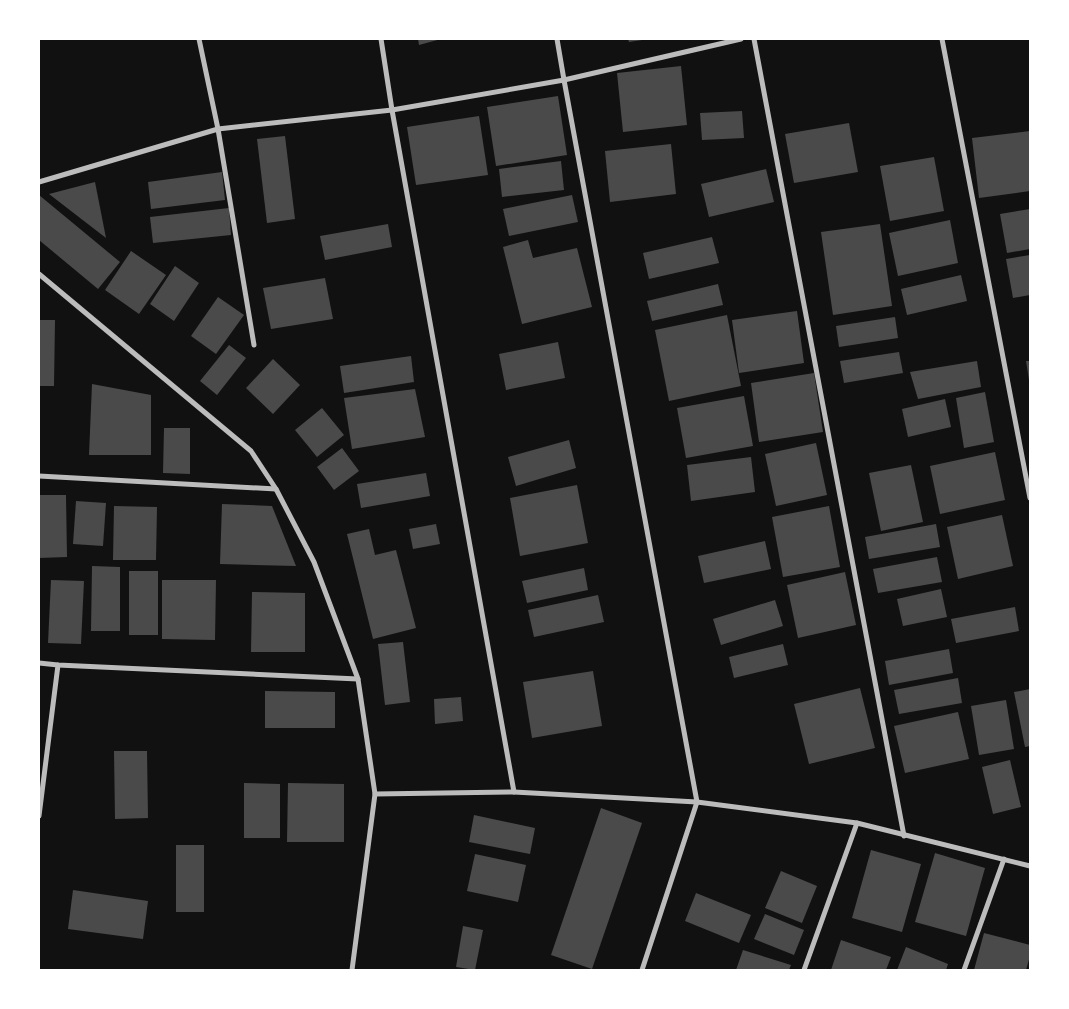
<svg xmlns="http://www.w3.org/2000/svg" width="1069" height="1009" viewBox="0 0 1069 1009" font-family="'Exo 2',sans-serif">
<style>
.building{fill:#4a4a4a}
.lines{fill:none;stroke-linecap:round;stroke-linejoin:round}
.minor{stroke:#bcbcbc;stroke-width:5}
</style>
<rect width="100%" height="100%" fill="#111"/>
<!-- building -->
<g class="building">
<polygon points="418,39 441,39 419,45"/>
<polygon points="628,39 642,39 642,40 629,42"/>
<polygon points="681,66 687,125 623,132 617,73"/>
<polygon points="558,96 567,155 496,166 487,107"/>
<polygon points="742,111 744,138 702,140 700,113"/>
<polygon points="479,116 488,175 416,185 407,127"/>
<polygon points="849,123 858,172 794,183 785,134"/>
<polygon points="1030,131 1030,191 979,198 972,138"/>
<polygon points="285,136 295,219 267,223 257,139"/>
<polygon points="671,144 676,194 610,202 605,151"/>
<polygon points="934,157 944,211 890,221 880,166"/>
<polygon points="561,161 564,190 502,197 499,169"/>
<polygon points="766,169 774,202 709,217 701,184"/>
<polygon points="222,172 225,200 151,209 148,182"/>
<polygon points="95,182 106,238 49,194"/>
<polygon points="39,195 120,262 98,289 39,240"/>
<polygon points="572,195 578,222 509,236 503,209"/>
<polygon points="229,208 231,235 153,243 150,217"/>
<polygon points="1030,209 1030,249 1007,253 1000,214"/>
<polygon points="950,220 958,263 898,276 889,233"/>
<polygon points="388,224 392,247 325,260 320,236"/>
<polygon points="880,224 892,306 833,315 821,232"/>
<polygon points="712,237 719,263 649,279 643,253"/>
<polygon points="528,240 533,258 577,248 592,307 522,324 503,247"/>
<polygon points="131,251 166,275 139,314 105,290"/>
<polygon points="1030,255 1030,295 1013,298 1006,259"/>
<polygon points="175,266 199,283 174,321 150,304"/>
<polygon points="961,275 967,301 907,315 901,289"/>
<polygon points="325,278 333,319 271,329 263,288"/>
<polygon points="718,284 723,305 652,321 647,301"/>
<polygon points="218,297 244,315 216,354 191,336"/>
<polygon points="797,311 804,363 739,373 732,320"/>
<polygon points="727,315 741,386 669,401 655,330"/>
<polygon points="895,317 898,338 839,347 836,326"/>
<polygon points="39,320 55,320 54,386 39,386"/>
<polygon points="558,342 565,378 506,390 499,354"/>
<polygon points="229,345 246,358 217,395 200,381"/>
<polygon points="899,352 903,373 844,383 840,361"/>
<polygon points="411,356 414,382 344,393 340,366"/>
<polygon points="273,359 300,385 273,414 246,388"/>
<polygon points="977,361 981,387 918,399 910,372"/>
<polygon points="1026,361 1030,361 1030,380 1029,380"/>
<polygon points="814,373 823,432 759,442 751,383"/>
<polygon points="92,384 151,395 151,455 89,455"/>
<polygon points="415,389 425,437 352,449 344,398"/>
<polygon points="985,392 994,442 964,448 956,398"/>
<polygon points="744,396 753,446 686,458 677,408"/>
<polygon points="945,399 951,427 908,437 902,409"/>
<polygon points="322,408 344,435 317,457 295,430"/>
<polygon points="164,428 190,428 190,474 163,473"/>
<polygon points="569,440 576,468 516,486 508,457"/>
<polygon points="816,443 827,495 776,506 765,454"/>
<polygon points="342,448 359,471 334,490 317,467"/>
<polygon points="995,452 1005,500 940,514 930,466"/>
<polygon points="751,457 755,492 691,501 687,465"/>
<polygon points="911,465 923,522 881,531 869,473"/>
<polygon points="426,473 430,496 361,508 357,484"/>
<polygon points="577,485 588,543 520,556 510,498"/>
<polygon points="39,495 66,495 67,557 39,558"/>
<polygon points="76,501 106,503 103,546 73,544"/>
<polygon points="222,504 272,506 296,566 220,564"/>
<polygon points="114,506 157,507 156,560 113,560"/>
<polygon points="829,506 840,567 783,577 772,517"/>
<polygon points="1002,515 1013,566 958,579 947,527"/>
<polygon points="436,524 440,544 413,549 409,529"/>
<polygon points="936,524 940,547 869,559 865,537"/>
<polygon points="369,529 375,555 396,550 416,628 373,639 347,534"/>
<polygon points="765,541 771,569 704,583 698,556"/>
<polygon points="937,557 942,582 878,593 873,569"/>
<polygon points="92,566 120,567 120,631 91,631"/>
<polygon points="584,568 588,590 527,603 522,581"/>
<rect x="129" y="571" width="29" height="64"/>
<polygon points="845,572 856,625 798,638 787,585"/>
<polygon points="51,580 84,581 81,644 48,643"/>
<polygon points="162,580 216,580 215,640 162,639"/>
<polygon points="941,589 947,617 903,626 897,599"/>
<polygon points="252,592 305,593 305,652 251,652"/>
<polygon points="598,595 604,622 534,637 528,610"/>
<polygon points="775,600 783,626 721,645 713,619"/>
<polygon points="1015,607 1019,631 956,643 951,619"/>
<polygon points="403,642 410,702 385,705 378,644"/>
<polygon points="783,644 788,665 734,678 729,657"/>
<polygon points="949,649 953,673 889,685 885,661"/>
<polygon points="593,671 602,726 532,738 523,682"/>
<polygon points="958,678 962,703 899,714 894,690"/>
<polygon points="860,688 875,748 809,764 794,704"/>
<polygon points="1030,689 1030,746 1025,747 1014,692"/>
<polygon points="265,691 335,692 335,728 265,728"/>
<polygon points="461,697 463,721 435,724 434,699"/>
<polygon points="1006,700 1014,749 979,755 971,706"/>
<polygon points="958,712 969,759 905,773 894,726"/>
<polygon points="114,751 147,751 148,818 115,819"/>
<polygon points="1010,760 1021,807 993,814 982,767"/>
<polygon points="244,783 280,784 280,838 244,838"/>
<polygon points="288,783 344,784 344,842 287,842"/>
<polygon points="601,808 642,823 592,969 551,955"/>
<polygon points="474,815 535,828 530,854 469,842"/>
<rect x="176" y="845" width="28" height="67"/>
<polygon points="871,850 921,864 902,932 852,918"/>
<polygon points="935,853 985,868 966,936 915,922"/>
<polygon points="475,854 526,865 518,902 467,891"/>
<polygon points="781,871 817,886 802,923 765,908"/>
<polygon points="73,890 148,901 143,939 68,929"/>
<polygon points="696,893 751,915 739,943 685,921"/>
<polygon points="765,914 804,930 794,955 754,939"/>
<polygon points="463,926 483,930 475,970 456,967"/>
<polygon points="984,933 1030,945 1030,956 1026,970 974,970"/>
<polygon points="841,940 891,957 886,970 831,970"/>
<polygon points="906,947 948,964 946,970 897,970"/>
<polygon points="743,950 791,965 789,970 736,970"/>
</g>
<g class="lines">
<!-- minor -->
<g class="minor">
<polyline points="199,39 218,129 254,345"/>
<polyline points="381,39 392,110 514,792"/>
<polyline points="557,39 564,80 697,802 642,970"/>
<polyline points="754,39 904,836"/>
<polyline points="942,39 1030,498"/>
<polyline points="39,182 218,129 392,110 564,80 741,39"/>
<polyline points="39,274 251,451 276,489 314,562 358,679 375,794 352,970"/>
<polyline points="39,476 276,489"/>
<polyline points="39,663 58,665 358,679"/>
<polyline points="375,794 514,792 697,802 857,823 1030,866"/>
<polyline points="39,816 58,665"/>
<polyline points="804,970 857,823"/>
<polyline points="964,970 1004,859"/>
</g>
</g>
<!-- border -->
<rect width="1069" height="1009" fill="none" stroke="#ffffff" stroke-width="80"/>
</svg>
